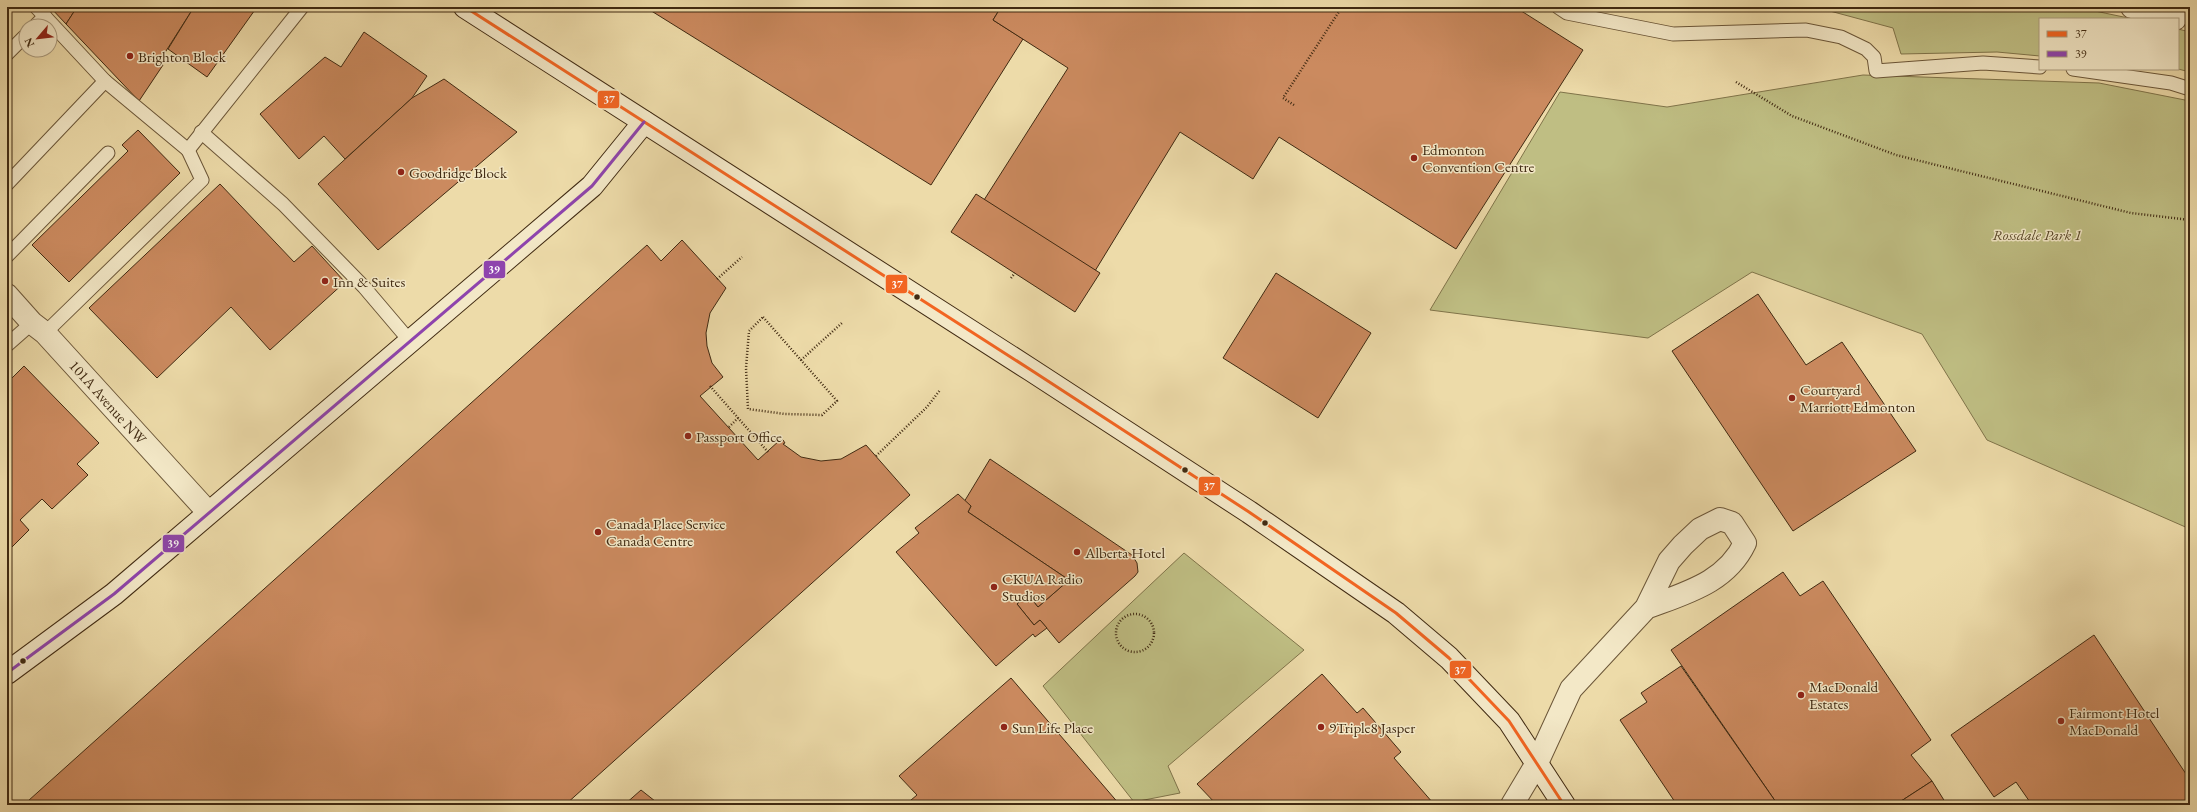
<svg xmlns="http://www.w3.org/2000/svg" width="2197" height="812" viewBox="0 0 2197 812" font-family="'EB Garamond',serif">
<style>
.green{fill:#bfbe83;stroke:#80744a}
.building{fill:#cb8a5f;stroke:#402a12}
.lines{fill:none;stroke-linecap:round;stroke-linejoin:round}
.service-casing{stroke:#6b5638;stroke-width:15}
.minor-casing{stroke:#6b5638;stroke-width:24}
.tertiary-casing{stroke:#6b5638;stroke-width:24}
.secondary-casing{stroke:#402a12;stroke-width:24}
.path{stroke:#402a12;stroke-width:2.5;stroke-dasharray:1 2;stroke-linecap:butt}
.service{stroke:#f3e8c7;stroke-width:13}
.minor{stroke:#f3e8c7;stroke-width:22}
.tertiary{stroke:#f3e8c7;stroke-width:22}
.secondary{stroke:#f3e8c7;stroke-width:22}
.bus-1-casing{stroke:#f3e8c7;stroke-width:6}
.bus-2-casing{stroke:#f3e8c7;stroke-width:6}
.bus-1{stroke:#f26522;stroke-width:3}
.bus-2{stroke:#8e44ad;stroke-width:3}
.poi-dot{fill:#8f2418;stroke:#f3e8c7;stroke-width:1.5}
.bus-dot{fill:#402a12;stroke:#f3e8c7;stroke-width:1.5}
.labels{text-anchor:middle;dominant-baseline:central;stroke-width:3;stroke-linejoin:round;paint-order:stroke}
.poi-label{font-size:15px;fill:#402a12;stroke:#f3e8c7;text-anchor:start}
.park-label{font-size:15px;font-style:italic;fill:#594829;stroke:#f3e8c7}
.street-label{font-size:15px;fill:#402a12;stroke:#f3e8c7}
.line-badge{stroke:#f3e8c7;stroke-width:1.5}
.badge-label{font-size:11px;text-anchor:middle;font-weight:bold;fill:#fff}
</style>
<rect width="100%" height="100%" fill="#eddba9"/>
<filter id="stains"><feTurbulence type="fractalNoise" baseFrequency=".005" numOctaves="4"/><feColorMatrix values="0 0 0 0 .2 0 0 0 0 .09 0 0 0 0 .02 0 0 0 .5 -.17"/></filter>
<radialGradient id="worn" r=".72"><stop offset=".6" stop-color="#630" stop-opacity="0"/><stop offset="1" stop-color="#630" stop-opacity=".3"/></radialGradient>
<!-- green -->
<g class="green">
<polygon points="1815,7 2076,7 2133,19 2040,19 2040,56 1997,52 1901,54 1893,28"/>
<polygon points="2178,29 2190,32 2190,72 2178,69"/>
<polygon points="1863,75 2099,83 2190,101 2190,529 1987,440 1922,334 1752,272 1648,338 1430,310 1560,92 1667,107"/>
<polygon points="1184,553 1304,650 1168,766 1180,793 1134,802 1043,686"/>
</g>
<!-- building -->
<g class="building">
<polygon points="50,7 77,7 66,24"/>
<polygon points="77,7 194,7 159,62 163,65 139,101 66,24"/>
<polygon points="194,7 257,7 207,77 168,49"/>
<polygon points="645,7 1001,7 993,20 1023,39 931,185"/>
<polygon points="1001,7 1515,7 1583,50 1456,249 1279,137 1253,179 1180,132 1095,271 984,200 1068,68 993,20"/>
<polygon points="364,32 427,76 412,98 345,159 324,136 299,159 260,114 325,57 341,67"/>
<polygon points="444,79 517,132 378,250 318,184 412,98"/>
<polygon points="138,130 180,173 69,282 32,245 128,151 122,145"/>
<polygon points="220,184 294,262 312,246 345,282 270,350 231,307 157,378 89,308"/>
<polygon points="976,194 1100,273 1075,312 951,232"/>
<polygon points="682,240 726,288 710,313 706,333 707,346 712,363 723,377 700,396 758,460 780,440 783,440 785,443 783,444 801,457 821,461 841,459 866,445 910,495 565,805 31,805 28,801 647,245 661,261"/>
<polygon points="1276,273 1371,333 1318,418 1223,358"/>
<polygon points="1758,294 1806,365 1842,342 1916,451 1793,531 1672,351"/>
<polygon points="24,366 99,443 77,464 88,475 52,509 42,499 20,520 29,530 7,552 7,383"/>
<polygon points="990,459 1132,555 1137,563 1138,572 1135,576 1059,643 1040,620 1034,625 1017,604 1028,594 1038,607 1069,580 968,512 971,506 964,502"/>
<polygon points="958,494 971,506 968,512 1069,580 1038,607 1028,594 1017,604 1034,625 1040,620 1047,628 1035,637 1033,634 996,666 896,552 919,533 915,528"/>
<polygon points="1783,572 1800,596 1823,581 1931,740 1911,755 1932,781 1895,805 1778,805 1671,650"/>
<polygon points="2094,635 2190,780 2190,805 2032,805 2016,782 1994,797 1951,735"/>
<polygon points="1681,666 1778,805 1677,805 1620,720 1647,702 1641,693"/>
<polygon points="1322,674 1357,713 1363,708 1401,752 1394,758 1433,803 1431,805 1217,805 1197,784"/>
<polygon points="1011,678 1120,805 905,805 917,795 899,776"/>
<polygon points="1932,781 1947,805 1895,805"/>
<polygon points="641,790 660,805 624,805"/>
</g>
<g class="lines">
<defs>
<g id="service">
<polyline points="36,7 105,81 188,150 302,7"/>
<polyline points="1558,7 1567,13 1673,34 1806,30 1841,37 1866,49 1874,57 1876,71 1983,63 2040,67"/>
<polyline points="35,26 45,16"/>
<polyline points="7,54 26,35"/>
<polyline points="2073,69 2171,83 2190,89"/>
<polyline points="201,132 283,204 364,287 409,340"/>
<polyline points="7,184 105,81"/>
<polyline points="7,256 108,153"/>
<polyline points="45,333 202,180 188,150"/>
<polyline points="7,345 32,323"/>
</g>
<g id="minor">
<polyline points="7,295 32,323 45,333 208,512"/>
<path d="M1537 763 1571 689 1646 608 1669 561 1683 545 1700 529 1720 519 1732 523 1745 543C1726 583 1685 593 1646 608"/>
</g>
<g id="tertiary">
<polyline points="2132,7 2175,19"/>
<polyline points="2186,7 2190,8"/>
<polyline points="1512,805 1537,763"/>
</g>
<g id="secondary">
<polyline points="465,7 1031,370 1249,512 1396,613 1449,658 1509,721 1564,805"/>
<polyline points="7,673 114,594 592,186 644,122"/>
</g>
</defs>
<!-- service casing -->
<use href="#service" class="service-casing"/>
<!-- minor casing -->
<use href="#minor" class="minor-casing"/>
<!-- tertiary casing -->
<use href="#tertiary" class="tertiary-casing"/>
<!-- secondary casing -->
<use href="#secondary" class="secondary-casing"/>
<!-- path -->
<g class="path">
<polyline points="1736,82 1792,116 1896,155 2131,213 2190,220"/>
<polyline points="1294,105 1283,98 1342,7"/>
<polyline points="1011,278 1015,273"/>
<polyline points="717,279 742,257"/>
<polygon points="763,317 837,401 822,415 785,414 748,409 746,368 749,331"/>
<polyline points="801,360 843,322"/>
<polyline points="710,386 768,452"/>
<polyline points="729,427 738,418"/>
<polyline points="876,456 927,407 940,390"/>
<circle cx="1135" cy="633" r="19"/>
</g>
<!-- service -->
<use href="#service" class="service"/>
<!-- minor -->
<use href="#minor" class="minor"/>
<!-- tertiary -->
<use href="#tertiary" class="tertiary"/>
<!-- secondary -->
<use href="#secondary" class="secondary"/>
<defs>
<polyline id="bus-1" points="465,7 1031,370 1249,512 1396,613 1449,658 1509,721 1564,805"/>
<polyline id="bus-2" points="7,673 114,594 592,186 644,122"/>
</defs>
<!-- bus-1 casing -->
<use href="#bus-1" class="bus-1-casing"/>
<!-- bus-2 casing -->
<use href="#bus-2" class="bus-2-casing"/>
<!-- bus-1 -->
<use href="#bus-1" class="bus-1"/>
<!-- bus-2 -->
<use href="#bus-2" class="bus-2"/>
</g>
<!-- markers -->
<g class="poi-dot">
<circle cx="130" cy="56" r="4"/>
<circle cx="1414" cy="158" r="4"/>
<circle cx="401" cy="172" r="4"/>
<circle cx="325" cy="281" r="4"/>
<circle cx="1792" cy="398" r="4"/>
<circle cx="688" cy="436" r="4"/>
<circle cx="598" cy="532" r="4"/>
<circle cx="1077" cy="552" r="4"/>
<circle cx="994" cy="587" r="4"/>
<circle cx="1801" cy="695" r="4"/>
<circle cx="2061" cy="721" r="4"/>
<circle cx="1004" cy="727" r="4"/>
<circle cx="1321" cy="727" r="4"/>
</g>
<g class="bus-dot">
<circle cx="917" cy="297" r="3.5"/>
<circle cx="1185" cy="470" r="3.5"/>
<circle cx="1265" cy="523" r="3.5"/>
<circle cx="23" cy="661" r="3.5"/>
</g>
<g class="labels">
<!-- poi labels -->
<g class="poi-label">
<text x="138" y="56">Brighton Block</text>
<text x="1422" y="149">Edmonton<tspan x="1422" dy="17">Convention Centre</tspan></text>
<text x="409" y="172">Goodridge Block</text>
<text x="333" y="281">Inn &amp; Suites</text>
<text x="1800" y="389">Courtyard<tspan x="1800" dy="17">Marriott Edmonton</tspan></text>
<text x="696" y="436">Passport Office</text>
<text x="606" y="523">Canada Place Service<tspan x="606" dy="17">Canada Centre</tspan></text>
<text x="1085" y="552">Alberta Hotel</text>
<text x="1002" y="578">CKUA Radio<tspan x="1002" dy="17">Studios</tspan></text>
<text x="1809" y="686">MacDonald<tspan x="1809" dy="17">Estates</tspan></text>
<text x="2069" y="712">Fairmont Hotel<tspan x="2069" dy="17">MacDonald</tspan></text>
<text x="1012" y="727">Sun Life Place</text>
<text x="1329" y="727">9Triple8 Jasper</text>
</g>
<!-- park labels -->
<g class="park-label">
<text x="2037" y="234">Rossdale Park 1</text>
</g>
<!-- street labels -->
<g class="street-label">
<text transform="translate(108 402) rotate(48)">101A Avenue NW</text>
</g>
</g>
<g class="line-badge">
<rect x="597" y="90" width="23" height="19" rx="4" fill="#f26522"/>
<rect x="483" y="260" width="23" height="19" rx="4" fill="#8e44ad"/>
<rect x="885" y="274" width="23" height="20" rx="4" fill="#f26522"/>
<rect x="1198" y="476" width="23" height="20" rx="4" fill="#f26522"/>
<rect x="162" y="534" width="23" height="19" rx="4" fill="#8e44ad"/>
<rect x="1449" y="660" width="23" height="19" rx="4" fill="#f26522"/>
</g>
<g class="badge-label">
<text x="609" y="103">37</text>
<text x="494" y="273">39</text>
<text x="897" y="288">37</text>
<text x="1209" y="490">37</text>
<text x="173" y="547">39</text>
<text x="1460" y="674">37</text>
</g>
<!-- margin -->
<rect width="2197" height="812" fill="none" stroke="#eddba9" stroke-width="24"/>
<rect x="8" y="8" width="2181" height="796" fill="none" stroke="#402a12" stroke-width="2"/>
<rect x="12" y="12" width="2173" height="788" fill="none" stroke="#402a12"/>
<!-- legend -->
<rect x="2039" y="18" width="140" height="52" fill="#f3e8c7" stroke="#ab9c7f"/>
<rect x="2047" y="31" width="20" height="6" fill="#f26522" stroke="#ab9c7f"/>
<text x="2075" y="38" font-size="12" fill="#402a12">37</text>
<rect x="2047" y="51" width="20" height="6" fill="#8e44ad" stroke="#ab9c7f"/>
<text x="2075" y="58" font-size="12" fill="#402a12">39</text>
<!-- north arrow -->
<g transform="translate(38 38) rotate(242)"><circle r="19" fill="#f3e8c7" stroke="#ab9c7f"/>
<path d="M0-3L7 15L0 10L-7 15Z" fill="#8f2418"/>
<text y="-6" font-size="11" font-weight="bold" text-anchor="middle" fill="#402a12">N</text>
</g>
<rect width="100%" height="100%" filter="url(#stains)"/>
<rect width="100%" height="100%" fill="url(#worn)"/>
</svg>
